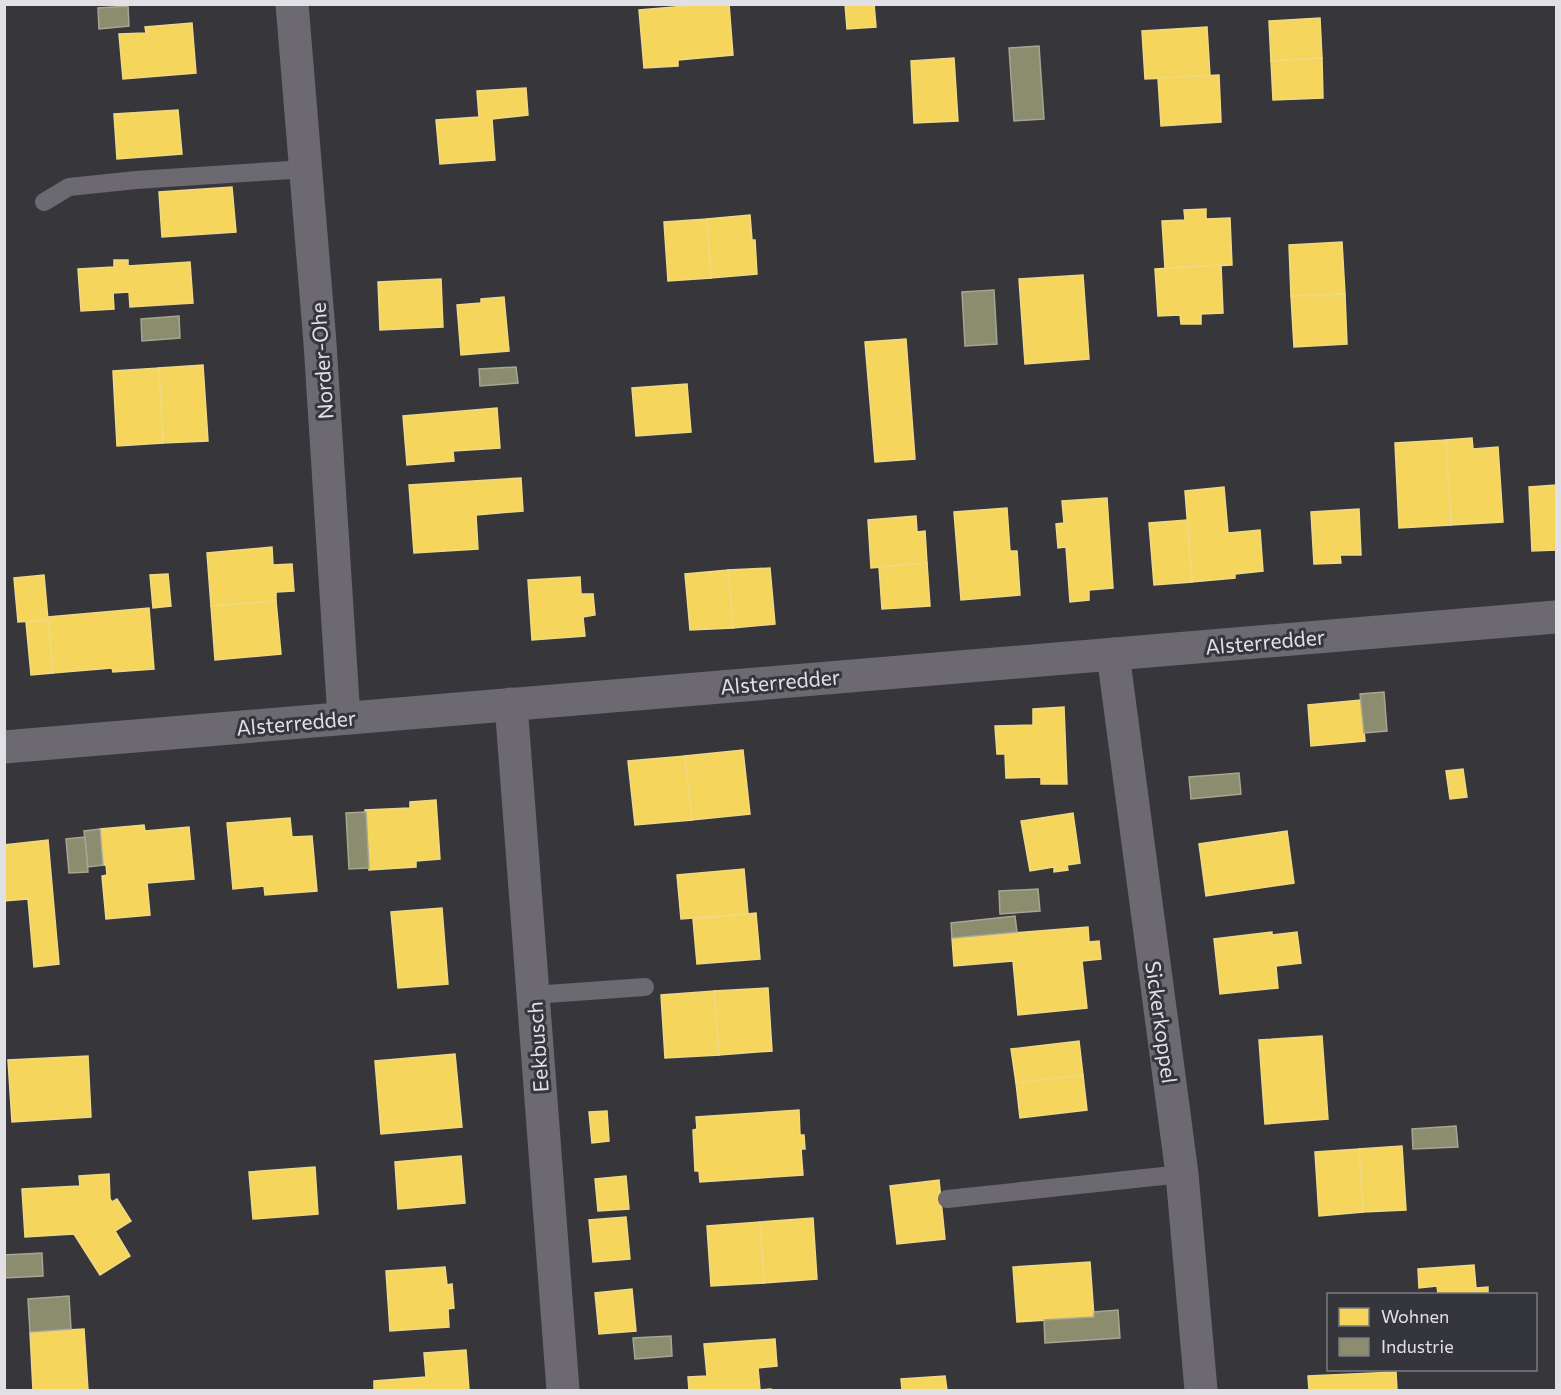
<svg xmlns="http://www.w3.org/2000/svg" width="1561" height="1395" viewBox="0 0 1561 1395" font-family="Commissioner,sans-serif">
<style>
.homes{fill:#f6d55c;stroke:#f0d985;stroke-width:1.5}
.industry{fill:#8c8c6e;stroke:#a6a692;stroke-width:1.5}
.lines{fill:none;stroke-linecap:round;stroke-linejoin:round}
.service{stroke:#6c6a70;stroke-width:18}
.minor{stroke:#6c6a70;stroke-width:33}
.labels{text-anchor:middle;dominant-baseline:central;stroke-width:6;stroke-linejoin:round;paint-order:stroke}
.street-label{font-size:21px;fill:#e1e1e5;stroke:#35353c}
</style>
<rect width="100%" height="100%" fill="#36363b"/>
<!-- homes -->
<g class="homes">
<polygon points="710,4 729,4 733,55 678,60 678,66 644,68 639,10"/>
<polygon points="845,4 874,4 876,27 847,29"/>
<polygon points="1320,18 1322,58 1271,61 1269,21"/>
<polygon points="192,23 196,73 123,79 119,34 146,33 145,27"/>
<polygon points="1207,27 1210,76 1145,79 1142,31"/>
<polygon points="954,58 958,121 914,123 911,61"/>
<polygon points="1322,58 1323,98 1273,100 1271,61"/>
<polygon points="1219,75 1221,122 1161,126 1158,78"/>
<polygon points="526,88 528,115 492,119 495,160 440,164 436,120 479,117 477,91"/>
<polygon points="178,110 182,154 117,159 114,114"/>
<polygon points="232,187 236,232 162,237 159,192"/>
<polygon points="1206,209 1206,219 1230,218 1232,265 1165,268 1162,221 1185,220 1184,210"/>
<polygon points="750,215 752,240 755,240 757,274 711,278 707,219"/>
<polygon points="707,219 711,278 668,281 664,222"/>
<polygon points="1342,242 1345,294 1291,296 1289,245"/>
<polygon points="114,260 128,260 128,266 190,262 193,303 130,307 129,292 113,293 114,309 81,311 78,269 114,267"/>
<polygon points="1221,265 1223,313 1201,314 1201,324 1181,324 1180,315 1158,316 1155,269"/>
<polygon points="1083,275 1089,359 1025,364 1019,279"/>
<polygon points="441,279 443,327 380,330 378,282"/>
<polygon points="1345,294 1347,344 1294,347 1291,296"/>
<polygon points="504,297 509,351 461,355 457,305 481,303 481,299"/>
<polygon points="906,339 915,459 875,462 865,342"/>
<polygon points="203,365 208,441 163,443 159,368"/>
<polygon points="159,368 163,443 117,446 113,371"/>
<polygon points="687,384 691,432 636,436 632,388"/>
<polygon points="497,408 500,448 453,451 454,461 407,465 403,416"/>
<polygon points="1472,438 1473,449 1498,447 1503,522 1451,525 1446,440"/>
<polygon points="1446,440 1451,525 1399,528 1395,443"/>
<polygon points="521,478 523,511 476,515 478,549 414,553 409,485"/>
<polygon points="1556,485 1556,550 1532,551 1529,487"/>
<polygon points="1224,487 1228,533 1260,530 1263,571 1235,574 1235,578 1192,582 1185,491"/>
<polygon points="1107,498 1113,588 1089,590 1089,600 1070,602 1066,547 1058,548 1056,524 1064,523 1062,501"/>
<polygon points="1007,508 1010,551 1017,551 1020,595 961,600 954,512"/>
<polygon points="1359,509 1361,555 1340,555 1341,563 1314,564 1311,512"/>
<polygon points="916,516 917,532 925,531 927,563 871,568 868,520"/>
<polygon points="1187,520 1192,582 1154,585 1149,523"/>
<polygon points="272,547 273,565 292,564 294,591 276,592 276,601 211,606 207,553"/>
<polygon points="927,563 930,606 882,609 879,567"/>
<polygon points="770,568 775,624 733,628 728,570"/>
<polygon points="728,570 733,628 690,630 685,574"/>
<polygon points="168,574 171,606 153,608 150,575"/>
<polygon points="44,575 48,620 18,622 14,578"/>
<polygon points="580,577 581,594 593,594 595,615 583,617 585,636 532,640 528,580"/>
<polygon points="276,601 281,654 215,660 211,606"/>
<polygon points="149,608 154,669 113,672 112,668 53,673 48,617"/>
<polygon points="48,620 53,673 31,675 26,622"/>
<polygon points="1361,700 1365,741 1311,746 1308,705"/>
<polygon points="1064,707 1067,784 1041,784 1041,777 1006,778 1005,754 997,754 995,726 1033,725 1033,709"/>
<polygon points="743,750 750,814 692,820 685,756"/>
<polygon points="685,756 692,820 635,825 628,761"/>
<polygon points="1463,769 1467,797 1450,799 1446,771"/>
<polygon points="436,800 440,859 416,861 416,867 369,870 365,810 410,808 410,802"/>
<polygon points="1073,813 1080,863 1067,865 1068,870 1054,872 1054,867 1030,871 1021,821"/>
<polygon points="290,818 292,837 312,836 317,891 265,895 264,886 233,889 227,823"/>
<polygon points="144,825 145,831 189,827 194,879 147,883 150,915 106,919 102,876 107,875 106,865 103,865 100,829"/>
<polygon points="1287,831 1294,883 1206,896 1199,844"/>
<polygon points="48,840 59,964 34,967 28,899 4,901 4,845"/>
<polygon points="744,869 748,914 681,919 677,875"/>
<polygon points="442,908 448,984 398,988 391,912"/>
<polygon points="756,913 760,959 697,964 693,919"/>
<polygon points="1088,927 1089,942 1099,941 1101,959 1082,961 1087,1008 1018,1015 1013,961 954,966 952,938"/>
<polygon points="1272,932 1272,935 1297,932 1301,963 1276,966 1278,988 1220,994 1214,939"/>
<polygon points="768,988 772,1051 719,1055 714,991"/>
<polygon points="714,991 719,1055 665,1058 661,995"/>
<polygon points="1322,1036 1328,1119 1265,1124 1259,1040"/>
<polygon points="1079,1041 1083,1075 1016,1083 1011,1049"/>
<polygon points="455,1054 462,1127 381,1134 375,1061"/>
<polygon points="88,1056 91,1117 12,1122 8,1060"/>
<polygon points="1083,1075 1087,1110 1020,1118 1016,1083"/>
<polygon points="799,1110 800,1135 804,1135 805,1149 801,1149 803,1175 700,1182 699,1171 695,1171 693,1130 697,1129 696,1117"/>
<polygon points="607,1111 609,1141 592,1143 589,1112"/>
<polygon points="1402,1146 1406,1210 1363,1212 1359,1149"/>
<polygon points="1359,1149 1363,1212 1319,1216 1315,1152"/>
<polygon points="461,1156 465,1203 398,1209 395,1162"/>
<polygon points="315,1167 318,1214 253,1219 249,1172"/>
<polygon points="109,1174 110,1199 112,1202 117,1199 131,1221 115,1231 130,1256 100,1275 74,1234 25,1237 22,1189 80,1186 79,1176"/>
<polygon points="626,1176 629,1209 598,1211 595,1179"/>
<polygon points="939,1180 945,1239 897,1244 890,1186"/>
<polygon points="626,1217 630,1259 593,1262 589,1220"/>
<polygon points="813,1218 817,1279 764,1283 760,1222"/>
<polygon points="760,1222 764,1283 711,1286 707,1226"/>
<polygon points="1090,1262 1094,1317 1017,1322 1013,1267"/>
<polygon points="1474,1265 1476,1288 1488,1287 1488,1294 1438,1294 1437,1286 1419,1288 1418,1269"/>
<polygon points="445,1267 447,1285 452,1284 454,1308 448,1309 449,1327 390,1331 386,1271"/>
<polygon points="632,1289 636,1331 599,1334 595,1293"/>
<polygon points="84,1329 88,1390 33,1390 30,1332"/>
<polygon points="775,1339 777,1366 758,1368 760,1390 771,1389 771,1390 689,1390 688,1377 707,1376 704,1344"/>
<polygon points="466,1350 469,1390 374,1390 374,1381 426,1377 424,1353"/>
<polygon points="1396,1372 1397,1390 1309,1390 1308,1376"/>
<polygon points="945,1376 947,1390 902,1390 901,1379"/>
</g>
<!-- industry -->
<g class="industry">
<polygon points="128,6 129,26 99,29 98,8"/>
<polygon points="1039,46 1044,119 1014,121 1009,48"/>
<polygon points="994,290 997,344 965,346 962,292"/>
<polygon points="179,316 180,338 142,341 141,319"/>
<polygon points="516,367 518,383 480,386 479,369"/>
<polygon points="1384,692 1387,731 1364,733 1360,694"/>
<polygon points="1239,773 1241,794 1191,799 1189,777"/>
<polygon points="366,812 369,868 349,869 346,813"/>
<polygon points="100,829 103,865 88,867 84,831"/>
<polygon points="85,837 88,872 69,873 66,839"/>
<polygon points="1038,889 1040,911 1000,914 999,891"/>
<polygon points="1015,916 1017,932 952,938 951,923"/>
<polygon points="1456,1126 1458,1147 1413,1149 1412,1129"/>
<polygon points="42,1253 43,1276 4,1278 4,1255"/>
<polygon points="69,1296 71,1329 30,1332 28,1299"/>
<polygon points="1118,1310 1120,1338 1045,1343 1044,1320 1094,1317 1094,1312"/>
<polygon points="671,1336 672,1356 635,1359 633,1338"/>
</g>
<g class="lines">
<!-- service -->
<g class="service">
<polyline points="44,202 69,187 136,180 306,169"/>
<polyline points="533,995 645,987"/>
<polyline points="947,1199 1182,1174"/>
</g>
<!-- minor -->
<g class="minor">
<polyline points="292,4 320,343 344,718"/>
<polyline points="1113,654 1182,1174 1201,1390"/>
<polyline points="511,704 563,1390"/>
<polyline points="4,747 1556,617"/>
</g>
</g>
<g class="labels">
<!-- street labels -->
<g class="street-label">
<text transform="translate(321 361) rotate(-94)">Norder-Ohe</text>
<text transform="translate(1265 641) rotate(-5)">Alsterredder</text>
<text transform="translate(780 681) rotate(-5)">Alsterredder</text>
<text transform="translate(296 722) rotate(-5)">Alsterredder</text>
<text transform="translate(1162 1022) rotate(82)">Sickerkoppel</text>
<text transform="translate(537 1047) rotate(-94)">Eekbusch</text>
</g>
</g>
<!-- border -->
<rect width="1561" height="1395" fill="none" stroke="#e1e1e5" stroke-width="12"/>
<!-- legend -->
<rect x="1327" y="1293" width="210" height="78" fill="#35353c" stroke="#7a7a80" stroke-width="1.5"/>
<rect x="1339" y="1308" width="30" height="18" fill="#f6d55c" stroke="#7a7a80" stroke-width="1.5"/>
<text x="1381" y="1323" font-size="18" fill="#e1e1e5">Wohnen</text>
<rect x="1339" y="1338" width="30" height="18" fill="#8c8c6e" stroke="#7a7a80" stroke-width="1.5"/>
<text x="1381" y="1353" font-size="18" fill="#e1e1e5">Industrie</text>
</svg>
